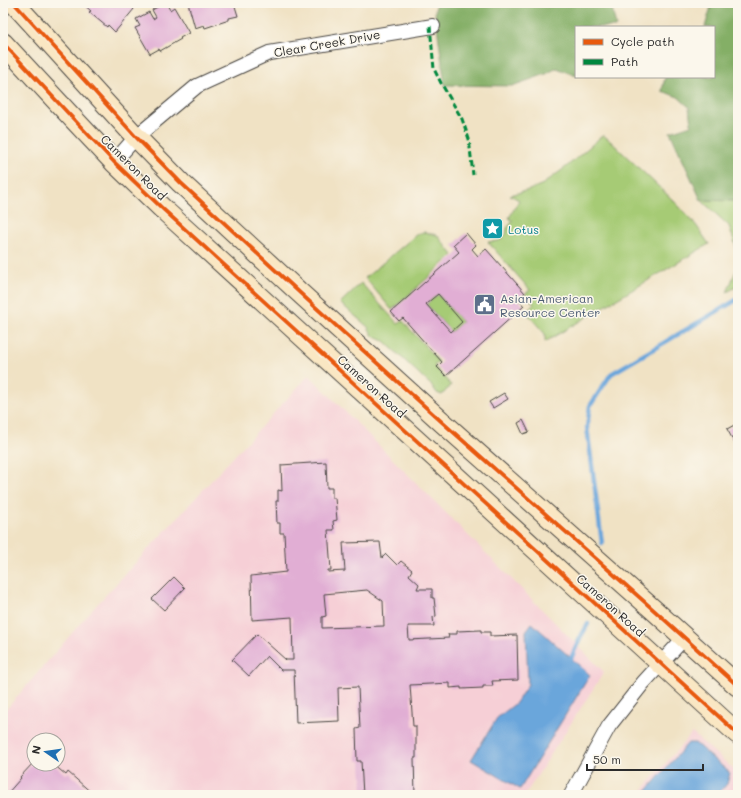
<svg xmlns="http://www.w3.org/2000/svg" width="741" height="798" viewBox="0 0 741 798" font-family="Mali,sans-serif">
<style>
.built{fill:#f6cfd6;fill-rule:evenodd}
.green{fill:#a6cb75;stroke:#687b50}
.forest{fill:#84af66;stroke:#586d48}
.water{fill:#6ba6db;stroke:#4b6883}
.lines{fill:none;stroke-linecap:round;stroke-linejoin:round}
.stream{stroke:#6ba6db;stroke-width:4.5}
.building{fill:#e1aed4;fill-rule:evenodd}
.minor-casing{stroke:#494642;stroke-width:16}
.secondary-casing{stroke:#494642;stroke-width:22}
.minor{stroke:#fff;stroke-width:14}
.secondary{stroke:#fae7c3;stroke-width:20}
.quiet{stroke:#00873e;stroke-width:3;stroke-dasharray:6 3;stroke-linecap:butt}
.cycleway-casing{stroke:#fbf7ec;stroke-width:6}
.cycleway{stroke:#e8590c;stroke-width:4}
.labels{text-anchor:middle;dominant-baseline:central;stroke-width:3;stroke-linejoin:round;paint-order:stroke}
.street-label{font-size:12px;fill:#2b2b2b;stroke:#fbf7ec}
.culture-label{font-size:12px;fill:#0d838f;stroke:#fbf7ec;text-anchor:start}
.service-label{font-size:12px;fill:#4e5e75;stroke:#fbf7ec;text-anchor:start}
</style>
<rect width="100%" height="100%" fill="#fbf7ec"/>
<filter id="ink" filterUnits="userSpaceOnUse"><feTurbulence type="fractalNoise" baseFrequency=".025" numOctaves="2"/><feDisplacementMap in="SourceGraphic" scale="8" xChannelSelector="R" yChannelSelector="G"/><feConvolveMatrix kernelMatrix="1 2 1 2 8 2 1 2 1" color-interpolation-filters="sRGB"/></filter>
<filter id="wash" filterUnits="userSpaceOnUse"><feTurbulence type="fractalNoise" baseFrequency=".012" numOctaves="4" result="noise"/><feDisplacementMap in="SourceGraphic" scale="16" xChannelSelector="R" yChannelSelector="G"/><feGaussianBlur stdDeviation="0.9" result="paint"/><feColorMatrix in="noise" values="0 0 0 0 0 0 0 0 0 0 0 0 0 0 0 0 0 1.4 0 .05"/><feComposite in="paint" operator="in"/></filter>
<g filter="url(#wash)">
<rect width="100%" height="100%" fill="#f0e2c4"/>
<!-- built -->
<g class="built">
<path d="M309 375 604 672 525 795H3V713L92 610ZM34 740H58V764H34Z"/>
<polygon points="692,733 738,773 738,795 638,795"/>
</g>
<!-- green -->
<g class="green">
<polygon points="602,136 604,136 607,138 675,202 696,225 709,244 545,342 545,334 526,312 534,304 525,294 530,290 488,242 498,241 502,239 506,234 507,228 513,221 509,218 519,200 510,195 529,190 543,184 566,167"/>
<polygon points="701,200 738,201 738,253 729,226"/>
<polygon points="424,232 437,235 453,255 392,310 365,278 417,234"/>
<polygon points="738,266 738,286 727,292"/>
<polygon points="361,283 398,324 403,321 439,362 434,366 451,385 442,395 437,393 432,386 384,341 373,336 368,327 340,303"/>
<polygon points="438,294 462,322 451,332 426,304"/>
</g>
<!-- forest -->
<g class="forest">
<polygon points="436,3 613,3 612,8 616,27 576,27 576,76 557,68 546,74 512,86 445,85 435,12"/>
<polygon points="712,3 738,3 738,201 701,200 670,132 691,125 689,107 678,97 662,91 665,77 714,77 714,27 705,27"/>
</g>
<!-- water -->
<g class="water">
<polygon points="532,623 590,675 520,789 471,760 497,718 516,703 528,684 526,631"/>
<polygon points="688,743 695,743 730,773 727,784 717,795 643,795"/>
</g>
<g class="lines">
<!-- stream -->
<g class="stream">
<polyline points="602,543 587,427 590,406 611,374 738,299"/>
<polyline points="569,663 580,638 588,624"/>
</g>
</g>
<g id="blocks">
<!-- building -->
<g class="building">
<polygon points="82,3 133,3 131,6 134,9 115,32 108,25 107,27 89,12 91,11"/>
<polygon points="165,3 166,3 170,10 174,7 189,33 180,38 181,39 160,51 159,49 150,54 135,28 140,26 136,19 149,12 153,19 156,17 152,10"/>
<polygon points="188,3 234,3 238,16 229,18 229,20 205,28 204,25 195,28"/>
<path d="M466 233 476 245 472 249 478 256 486 249 525 293 518 299 524 306 446 376 437 367 442 362 403 318 399 321 391 312 459 252 453 245ZM438 294 462 322 451 332 426 304Z"/>
<polygon points="504,393 508,399 493,408 489,402"/>
<polygon points="523,420 529,432 523,434 518,423"/>
<polygon points="738,423 738,449 727,429"/>
<path d="M326 462 327 488H332V498H335L337 520 333 521 334 530H328L331 570H328V572L345 571 343 543 380 542 382 558 386 554 397 565 401 561 412 570 409 575 419 584 417 589H432V598H434L436 616 433 617 434 626H408L409 640 449 638 448 634H457V631L481 630V632H490V636L517 635 518 680 492 681 493 686H483V688L461 689V687L450 688V683L410 685 413 726H416V758H414L415 795H363L361 761H357L356 729 360 728 358 687 338 688 339 721 296 723 294 670H281L267 656 249 676 232 660 257 634 286 660H293L292 617 252 620 251 576 286 572 284 533H280V523H277L276 501H278V490L282 491 281 465ZM367 590 383 601 384 626 322 628V617L326 616 324 594Z"/>
<polygon points="174,577 185,588 164,610 152,599"/>
<polygon points="34,762 34,764 53,764 66,775 68,772 94,795 6,795 21,778 20,777"/>
</g>
</g>
</g>
<g filter="url(#ink)">
<use href="#blocks" fill-opacity="0" stroke="#494642" stroke-width="1"/>
<g class="lines">
<defs>
<g id="minor">
<polyline points="114,162 136,137 197,86 269,53 433,26"/>
<polyline points="571,795 609,726 643,683 685,637"/>
</g>
<g id="secondary">
<polyline points="14,3 136,137 181,183 300,293 442,422 656,612 738,686"/>
<polyline points="3,43 66,111 114,162 164,210 738,734"/>
</g>
</defs>
<!-- minor casing -->
<use href="#minor" class="minor-casing"/>
<!-- secondary casing -->
<use href="#secondary" class="secondary-casing"/>
<!-- minor -->
<use href="#minor" class="minor"/>
<!-- secondary -->
<use href="#secondary" class="secondary"/>
<!-- quiet -->
<polyline class="quiet" points="430,26 434,69 441,83 462,119 469,139 473,175"/>
<defs>
<g id="cycleway">
<polyline points="14,3 136,137 181,183 300,293 442,422 656,612 738,686"/>
<polyline points="3,43 66,111 114,162 164,210 738,734"/>
</g>
</defs>
<!-- cycleway casing -->
<use href="#cycleway" class="cycleway-casing"/>
<!-- cycleway -->
<use href="#cycleway" class="cycleway"/>
</g>
</g>
<!-- icons -->
<defs>
<symbol id="sight-square" viewBox="-11 -11 22 22"><rect x="-9" y="-9" width="18" height="18" rx="4" fill="#0f9aa8" stroke="#fbf7ec"/><path d="M0-6L1.8-2.2L6-1.7L2.9 1.2L3.7 5.4L0 3.3L-3.7 5.4L-2.9 1.2L-6-1.7L-1.8-2.2Z" fill="#fff"/></symbol>
<symbol id="civic-square" viewBox="-11 -11 22 22"><rect x="-9" y="-9" width="18" height="18" rx="4" fill="#5c6f8a" stroke="#fbf7ec"/><path d="M-.6-6.5H3V-4.5H.6V-3L4-1V1h2V6H-6V1h2V-1L-.6-3ZM-1.2 2.5V6h2.4V2.5Z" fill="#fff"/></symbol>
</defs>
<g fill-rule="evenodd">
<use href="#sight-square" x="480" y="216" width="25" height="25"/>
<use href="#civic-square" x="472" y="292" width="25" height="25"/>
</g>
<g class="labels">
<!-- street labels -->
<g class="street-label">
<text transform="translate(327 43) rotate(-10)">Clear Creek Drive</text>
<text transform="translate(134 167) rotate(45)">Cameron Road</text>
<text transform="translate(372 386) rotate(42)">Cameron Road</text>
<text transform="translate(611 605) rotate(42)">Cameron Road</text>
</g>
<!-- culture labels -->
<g class="culture-label">
<text x="508" y="229">Lotus</text>
</g>
<!-- service labels -->
<g class="service-label">
<text x="500" y="298">Asian-American<tspan x="500" dy="14">Resource Center</tspan></text>
</g>
</g>
<!-- margin -->
<rect width="741" height="798" fill="none" stroke="#fbf7ec" stroke-width="16"/>
<!-- legend -->
<rect x="575" y="26" width="140" height="52" fill="#fbf7ec" stroke="#a8a59f"/>
<rect x="583" y="39" width="20" height="6" fill="#e8590c" stroke="#a8a59f"/>
<text x="611" y="46" font-size="12" fill="#2b2b2b">Cycle path</text>
<rect x="583" y="59" width="20" height="6" fill="#00873e" stroke="#a8a59f"/>
<text x="611" y="66" font-size="12" fill="#2b2b2b">Path</text>
<!-- north arrow -->
<g transform="translate(46 752) rotate(283)"><circle r="19" fill="#fbf7ec" stroke="#a8a59f"/>
<path d="M0-3L7 15L0 10L-7 15Z" fill="#1f6fb2"/>
<text y="-6" font-size="11" font-weight="bold" text-anchor="middle" fill="#2b2b2b">N</text>
</g>
<!-- scale -->
<path d="M587 764v6h116v-6" fill="none" stroke="#2b2b2b" stroke-width="2"/>
<text x="593" y="764" font-size="12" fill="#2b2b2b" stroke="#fbf7ec" stroke-width="3" paint-order="stroke">50 m</text>
</svg>
